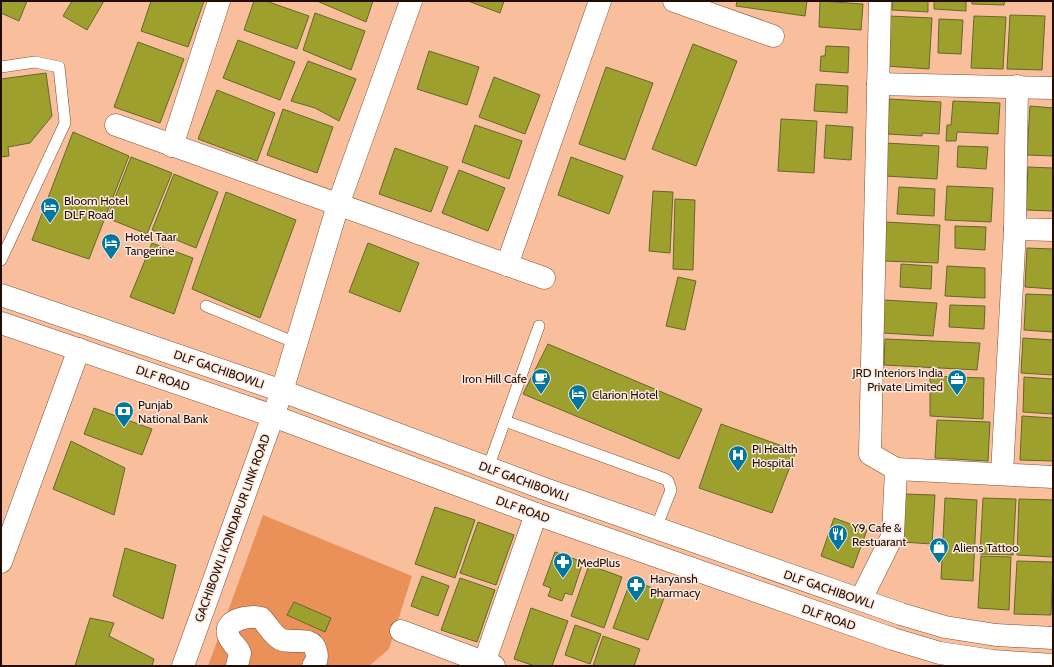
<svg xmlns="http://www.w3.org/2000/svg" width="1054" height="667" viewBox="0 0 1054 667" font-family="Cabin,sans-serif">
<style>
.green{fill:#ea9059}
.building{fill:#9da02d;stroke:#65672b}
.lines{fill:none;stroke-linecap:round;stroke-linejoin:round}
.lane-casing{stroke:#824f31;stroke-width:12}
.street-casing{stroke:#824f31;stroke-width:23}
.secondary-casing{stroke:#824f31;stroke-width:23}
.lane{stroke:#fff;stroke-width:11}
.street{stroke:#fff;stroke-width:22}
.secondary{stroke:#fff;stroke-width:22}
.labels{text-anchor:middle;dominant-baseline:central;stroke-width:3;stroke-linejoin:round;paint-order:stroke}
.poi-label{font-size:12px;fill:#210d03;stroke:#fceae0;text-anchor:start}
.street-label{font-size:12px;fill:#210d03;stroke:#fceae0}
</style>
<rect width="100%" height="100%" fill="#f9bf9d"/>
<!-- green -->
<polygon class="green" points="263,515 412,576 389,649 369,666 208,666"/>
<!-- building -->
<g class="building">
<polygon points="1,1 27,1 19,21 1,13"/>
<polygon points="72,1 104,1 87,30 63,16"/>
<polygon points="151,1 204,1 188,47 141,31"/>
<polygon points="254,1 266,1 309,16 297,49 244,30"/>
<polygon points="317,1 373,1 366,22"/>
<polygon points="468,1 504,1 500,13"/>
<polygon points="737,1 807,1 805,16 736,6"/>
<polygon points="820,1 863,4 861,30 819,27"/>
<polygon points="893,1 928,1 928,12 892,10"/>
<polygon points="934,1 966,1 966,11 934,9"/>
<polygon points="972,1 1005,1 1004,5 972,4"/>
<polygon points="315,13 365,31 351,70 303,50"/>
<polygon points="1010,15 1045,16 1042,70 1007,69"/>
<polygon points="889,16 932,18 929,69 886,66"/>
<polygon points="974,16 1006,17 1003,69 971,68"/>
<polygon points="939,19 963,20 961,54 938,53"/>
<polygon points="238,40 295,62 280,100 223,78"/>
<polygon points="138,42 184,59 160,123 114,107"/>
<polygon points="693,44 737,61 696,166 652,149"/>
<polygon points="826,46 849,47 848,73 820,71 821,56 825,56"/>
<polygon points="429,51 479,67 467,105 417,89"/>
<polygon points="308,61 356,79 339,121 315,108 291,101"/>
<polygon points="606,67 653,83 625,160 579,144"/>
<polygon points="46,73 52,116 30,143 8,147 9,156 1,157 1,79"/>
<polygon points="494,77 540,95 525,134 479,117"/>
<polygon points="816,84 848,86 847,113 814,111"/>
<polygon points="217,90 275,113 257,161 198,139"/>
<polygon points="889,99 941,102 939,134 922,133 922,136 888,134"/>
<polygon points="953,101 1000,103 998,134 957,132 956,141 946,141 947,125 951,125"/>
<polygon points="1030,106 1053,108 1053,156 1027,155"/>
<polygon points="283,109 333,127 317,173 267,155"/>
<polygon points="781,119 817,121 814,173 778,171"/>
<polygon points="475,125 522,141 509,179 462,162"/>
<polygon points="826,125 853,127 851,160 824,158"/>
<polygon points="73,132 129,156 89,259 32,240"/>
<polygon points="886,143 939,146 937,179 885,176"/>
<polygon points="958,146 988,147 986,169 957,167"/>
<polygon points="395,148 448,167 431,212 379,194"/>
<polygon points="131,157 172,173 147,234 107,218"/>
<polygon points="571,157 623,176 609,214 558,195"/>
<polygon points="1028,167 1053,168 1053,211 1026,210"/>
<polygon points="459,170 505,188 488,231 442,213"/>
<polygon points="174,174 218,192 196,248 152,230"/>
<polygon points="947,186 993,188 991,222 945,220"/>
<polygon points="899,187 935,189 934,216 897,214"/>
<polygon points="653,191 673,192 670,253 649,251"/>
<polygon points="226,192 296,220 260,318 192,289"/>
<polygon points="675,199 695,200 693,270 673,269"/>
<polygon points="885,222 940,225 938,263 883,261"/>
<polygon points="955,226 986,227 985,250 955,248"/>
<polygon points="152,243 193,258 174,314 130,297"/>
<polygon points="368,243 419,263 400,312 349,292"/>
<polygon points="1027,248 1053,249 1053,289 1025,287"/>
<polygon points="901,264 932,266 931,289 900,287"/>
<polygon points="947,266 985,268 985,298 945,296"/>
<polygon points="678,277 696,281 685,330 666,326"/>
<polygon points="1026,294 1053,295 1053,332 1024,330"/>
<polygon points="884,300 937,303 933,336 882,333"/>
<polygon points="950,305 985,306 984,329 949,327"/>
<polygon points="1023,338 1053,340 1053,375 1021,373"/>
<polygon points="885,339 980,343 977,370 884,365"/>
<polygon points="548,344 702,409 679,459 523,394"/>
<polygon points="930,376 984,378 983,419 930,416"/>
<polygon points="1024,377 1053,379 1052,414 1023,412"/>
<polygon points="94,408 152,429 142,455 84,434"/>
<polygon points="1022,416 1053,418 1053,461 1020,460"/>
<polygon points="937,420 990,422 988,461 935,458"/>
<polygon points="721,424 796,451 772,513 699,488"/>
<polygon points="71,441 125,468 114,515 53,489"/>
<polygon points="905,494 935,495 932,544 902,542"/>
<polygon points="945,498 977,500 973,581 941,579"/>
<polygon points="983,498 1016,499 1013,555 980,554"/>
<polygon points="1019,499 1053,500 1053,557 1017,555"/>
<polygon points="435,507 475,520 455,578 415,564"/>
<polygon points="834,518 867,530 853,568 821,556"/>
<polygon points="478,522 514,535 496,585 460,573"/>
<polygon points="125,548 176,565 163,619 113,596"/>
<polygon points="555,552 583,562 572,595 565,593 562,601 548,596 551,588 543,585"/>
<polygon points="981,556 1011,557 1009,610 978,608"/>
<polygon points="1017,561 1053,562 1051,615 1014,614"/>
<polygon points="589,565 622,577 604,628 571,616"/>
<polygon points="422,576 449,586 438,616 411,606"/>
<polygon points="460,578 495,590 477,642 441,630"/>
<polygon points="631,580 666,593 648,640 613,628"/>
<polygon points="294,602 331,618 325,632 287,615"/>
<polygon points="531,608 568,621 552,666 535,666 514,659"/>
<polygon points="90,618 114,623 109,636 154,659 152,666 75,666"/>
<polygon points="575,625 601,634 590,664 565,655"/>
<polygon points="603,636 640,649 634,666 593,666"/>
</g>
<g class="lines">
<defs>
<g id="lane">
<polyline points="1,67 35,62 59,67 65,123 1,260"/>
<polyline points="206,306 296,343"/>
<polyline points="505,421 665,479 668,481 671,490 656,528"/>
<polyline points="488,468 539,326"/>
</g>
<g id="street">
<polyline points="674,1 773,36"/>
<polyline points="880,1 870,454 896,469 1053,477"/>
<polyline points="878,84 1053,88"/>
<polyline points="1017,86 1015,229 1053,230"/>
<polyline points="116,125 544,278"/>
<polyline points="172,146 219,1"/>
<polyline points="507,265 600,1"/>
<polyline points="1002,474 1015,229"/>
<polyline points="1,562 79,349"/>
<polyline points="861,599 893,535 896,469"/>
<polyline points="401,631 494,666"/>
<polyline points="183,666 282,391 338,205 411,1"/>
<path d="M237 666 240 653C237 646 229 641 228 634 224 619 251 615 261 618 267 624 272 634 280 639 291 645 312 634 316 651 318 657 317 661 313 666"/>
<polyline points="483,666 536,514"/>
</g>
<g id="secondary">
<polyline points="1,295 282,391 545,489 901,614 945,627 996,635 1053,638"/>
<polyline points="1,323 273,416 536,514 893,639 940,653 993,661 1053,665"/>
</g>
</defs>
<!-- lane casing -->
<use href="#lane" class="lane-casing"/>
<!-- street casing -->
<use href="#street" class="street-casing"/>
<!-- secondary casing -->
<use href="#secondary" class="secondary-casing"/>
<!-- lane -->
<use href="#lane" class="lane"/>
<!-- street -->
<use href="#street" class="street"/>
<!-- secondary -->
<use href="#secondary" class="secondary"/>
</g>
<!-- icons -->
<defs>
<symbol id="hotel-pin" viewBox="-11 -11 22 30"><path d="M0 17L-7.5 6A9.5 9.5 0 1 1 7.5 6Z" fill="#0077a0" stroke="#fceae0"/><path d="M-6-4.5h1.5V1H6V5H4.5V3h-9V5H-6ZM-4 0a1.8 1.8 0 1 1 3.6 0ZM.5 0V-2.5h3Q6-2.5 6 0Z" fill="#fff"/></symbol>
<symbol id="cafe-pin" viewBox="-11 -11 22 30"><path d="M0 17L-7.5 6A9.5 9.5 0 1 1 7.5 6Z" fill="#0077a0" stroke="#fceae0"/><path d="M-5.5-4.5H6V0H3Q3 3.5 0 3.5H-2.5Q-5.5 3.5-5.5 0ZM3-3.2v2h1.7v-2ZM-6 4.5H4V6H-6Z" fill="#fff"/></symbol>
<symbol id="office-pin" viewBox="-11 -11 22 30"><path d="M0 17L-7.5 6A9.5 9.5 0 1 1 7.5 6Z" fill="#0077a0" stroke="#fceae0"/><path d="M-6-3h4V-5.5h4V-3h4V5H-6ZM-1-4.5V-3h2v-1.5ZM-6 0V1H6V0Z" fill="#fff"/></symbol>
<symbol id="bank-pin" viewBox="-11 -11 22 30"><path d="M0 17L-7.5 6A9.5 9.5 0 1 1 7.5 6Z" fill="#0077a0" stroke="#fceae0"/><path d="M-6-4H6V4H-6ZM0-2.3a2.3 2.3 0 1 0 0 4.6a2.3 2.3 0 1 0 0-4.6Z" fill="#fff"/></symbol>
<symbol id="hospital-pin" viewBox="-11 -11 22 30"><path d="M0 17L-7.5 6A9.5 9.5 0 1 1 7.5 6Z" fill="#0077a0" stroke="#fceae0"/><path d="M-5-5h3v3.5h4V-5h3V5h-3V1.5h-4V5h-3Z" fill="#fff"/></symbol>
<symbol id="restaurant-pin" viewBox="-11 -11 22 30"><path d="M0 17L-7.5 6A9.5 9.5 0 1 1 7.5 6Z" fill="#0077a0" stroke="#fceae0"/><path d="M-5-6h1v4h1v-4h1v4h1v-4h1v5L-1.5 .5V6h-2V.5L-5-1ZM5-6V6H3V1.5H1.5Q1.5-4 5-6Z" fill="#fff"/></symbol>
<symbol id="shop-pin" viewBox="-11 -11 22 30"><path d="M0 17L-7.5 6A9.5 9.5 0 1 1 7.5 6Z" fill="#0077a0" stroke="#fceae0"/><path d="M-5-2.5h2.3a2.7 3.5 0 0 1 5.4 0H5L5.5 6h-11ZM-1.5-2.5h3a1.5 2.3 0 0 0-3 0Z" fill="#fff"/></symbol>
<symbol id="pharmacy-pin" viewBox="-11 -11 22 30"><path d="M0 17L-7.5 6A9.5 9.5 0 1 1 7.5 6Z" fill="#0077a0" stroke="#fceae0"/><path d="M-2-6h4v4h4v4h-4v4h-4v-4h-4v-4h4Z" fill="#fff"/></symbol>
</defs>
<g fill-rule="evenodd">
<use href="#hotel-pin" x="39" y="196" width="22" height="30"/>
<use href="#hotel-pin" x="100" y="232" width="22" height="30"/>
<use href="#cafe-pin" x="530" y="367" width="22" height="30"/>
<use href="#office-pin" x="946" y="368" width="22" height="30"/>
<use href="#hotel-pin" x="567" y="383" width="22" height="30"/>
<use href="#bank-pin" x="113" y="400" width="22" height="30"/>
<use href="#hospital-pin" x="727" y="444" width="22" height="30"/>
<use href="#restaurant-pin" x="827" y="523" width="22" height="30"/>
<use href="#shop-pin" x="928" y="536" width="22" height="30"/>
<use href="#pharmacy-pin" x="552" y="551" width="22" height="30"/>
<use href="#pharmacy-pin" x="625" y="574" width="22" height="30"/>
</g>
<g class="labels">
<!-- poi labels -->
<g class="poi-label">
<text x="64" y="200">Bloom Hotel<tspan x="64" dy="14">DLF Road</tspan></text>
<text x="125" y="236">Hotel Taar<tspan x="125" dy="14">Tangerine</tspan></text>
<text x="943" y="372" text-anchor="end">JRD Interiors India<tspan x="943" dy="14">Private Limited</tspan></text>
<text x="527" y="378" text-anchor="end">Iron Hill Cafe</text>
<text x="592" y="394">Clarion Hotel</text>
<text x="138" y="404">Punjab<tspan x="138" dy="14">National Bank</tspan></text>
<text x="752" y="448">Pi Health<tspan x="752" dy="14">Hospital</tspan></text>
<text x="852" y="527">Y9 Cafe &amp;<tspan x="852" dy="14">Restuarant</tspan></text>
<text x="953" y="547">Aliens Tattoo</text>
<text x="577" y="562">MedPlus</text>
<text x="650" y="578">Haryansh<tspan x="650" dy="14">Pharmacy</tspan></text>
</g>
<!-- street labels -->
<g class="street-label">
<text transform="translate(219 369) rotate(19)">DLF GACHIBOWLI</text>
<text transform="translate(163 378) rotate(19)">DLF ROAD</text>
<text transform="translate(524 481) rotate(20)">DLF GACHIBOWLI</text>
<text transform="translate(523 509) rotate(20)">DLF ROAD</text>
<text transform="translate(232 528) rotate(-70)">GACHIBOWLI KONDAPUR LINK ROAD</text>
<text transform="translate(829 589) rotate(19)">DLF GACHIBOWLI</text>
<text transform="translate(829 617) rotate(19)">DLF ROAD</text>
</g>
</g>
<!-- border -->
<rect width="1054" height="667" fill="none" stroke="#210d03" stroke-width="4"/>
</svg>
